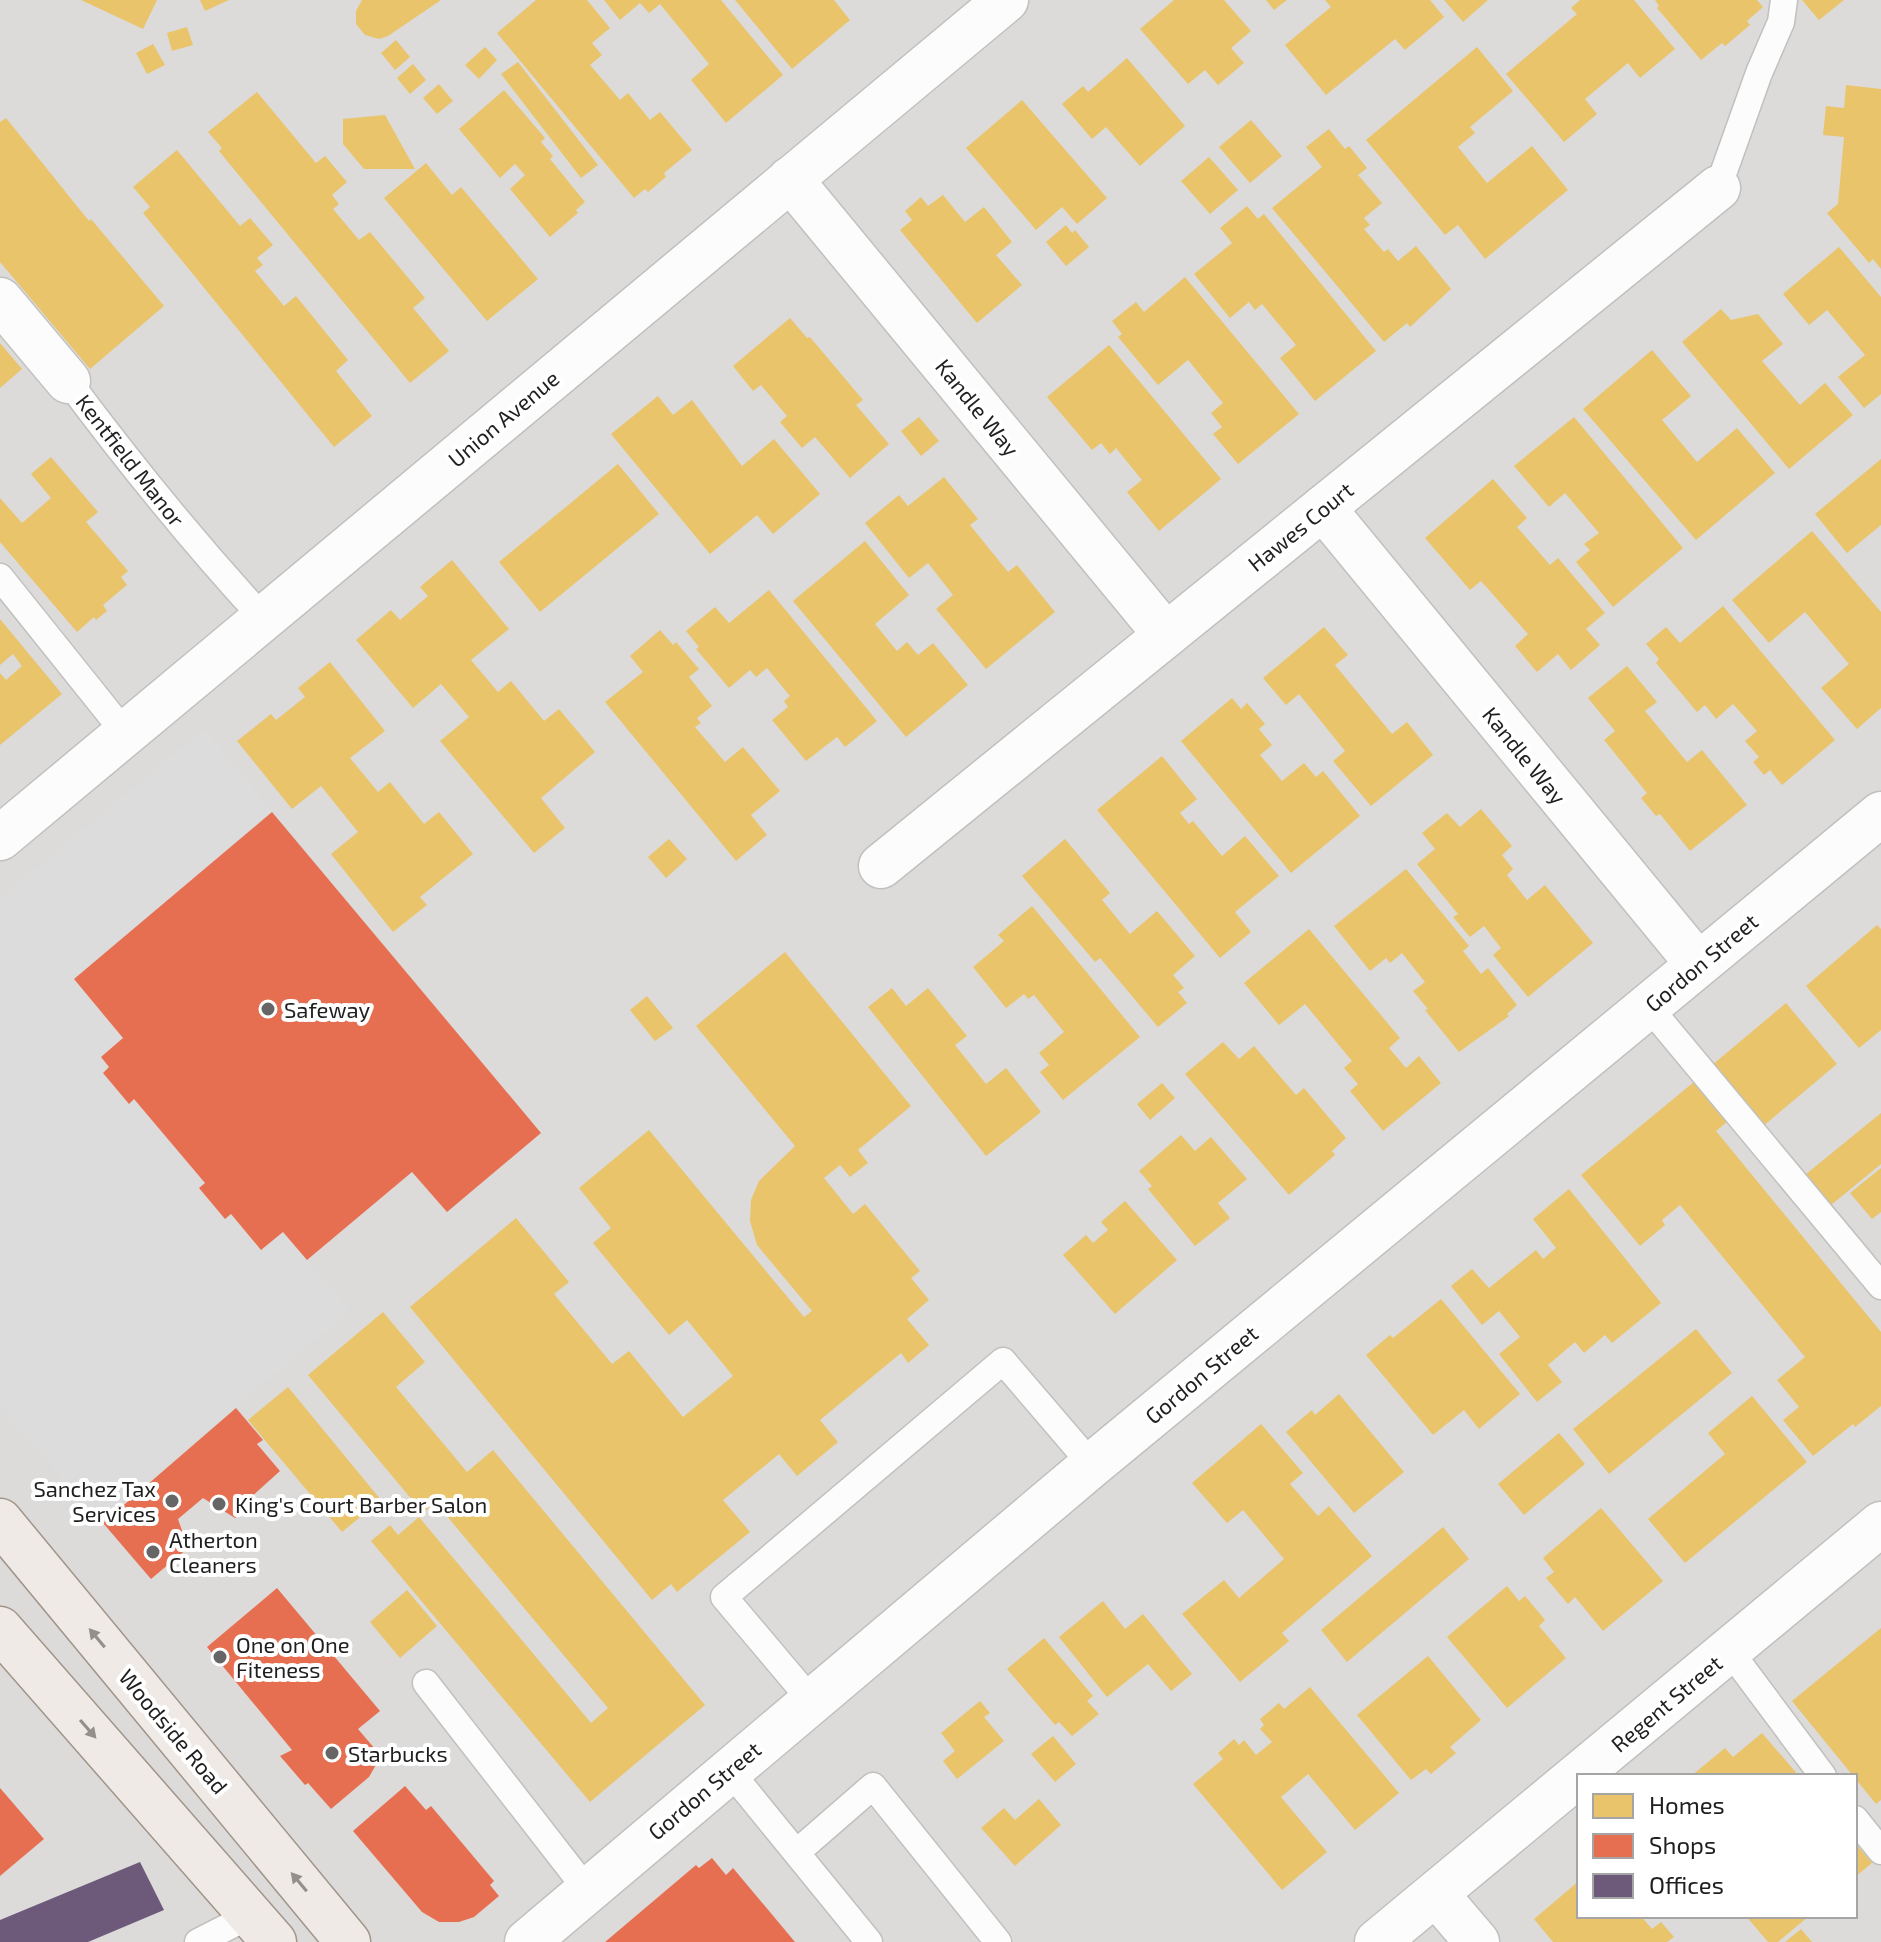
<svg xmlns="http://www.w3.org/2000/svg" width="1881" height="1942" viewBox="0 0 1881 1942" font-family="'Exo 2',sans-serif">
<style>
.residential{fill:#dcdbda;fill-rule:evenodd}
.parking{fill:#dddcdc}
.homes{fill:#e9c46a}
.shops{fill:#e76f51}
.offices{fill:#6d597a}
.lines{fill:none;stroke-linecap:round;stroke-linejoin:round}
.service-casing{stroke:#c0c0bf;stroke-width:29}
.minor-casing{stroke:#c0c0bf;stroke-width:47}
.primary-casing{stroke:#a19488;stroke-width:47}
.service{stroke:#fcfcfc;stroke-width:26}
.minor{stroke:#fcfcfc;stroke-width:44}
.primary{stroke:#f0eae6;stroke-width:44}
.oneway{fill:#928f8c}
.poi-dot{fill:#676666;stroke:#fff;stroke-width:3}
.labels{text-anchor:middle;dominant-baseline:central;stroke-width:8;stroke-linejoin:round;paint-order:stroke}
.street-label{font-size:22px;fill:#1f1f1f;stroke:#fff}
.poi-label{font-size:22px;fill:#1f1f1f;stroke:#fff;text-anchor:start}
</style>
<rect width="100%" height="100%" fill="#edebe9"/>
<!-- residential -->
<path class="residential" d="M0 0H1881V1942H0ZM1579 1776H1855V1916H1579Z"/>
<!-- parking -->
<polygon class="parking" points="204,729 272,812 74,980 123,1038 101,1057 130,1103 134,1099 205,1183 200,1188 225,1218 231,1214 283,1232 350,1311 99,1521 0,1407 0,899"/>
<!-- homes -->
<g class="homes">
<polygon points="81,0 157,0 143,29"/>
<polygon points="200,0 229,0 205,11"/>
<polygon points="362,0 441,0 388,36 379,39 365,35 356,24 356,11"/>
<polygon points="536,0 587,0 610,28 592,43 602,55 590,65 620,100 628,93 650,120 660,112 692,150 664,173 666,177 648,192 645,189 634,198 497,33"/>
<polygon points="604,0 721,0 783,75 726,123 691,80 709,64 660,4 649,13 640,3 620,20"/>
<polygon points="735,0 834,0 850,20 792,69"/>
<polygon points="1174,0 1224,0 1251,31 1231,48 1244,63 1218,85 1205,70 1188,84 1140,29"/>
<polygon points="1266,0 1287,0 1274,10"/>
<polygon points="1325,0 1430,0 1444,17 1405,50 1395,39 1326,95 1285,45 1331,7"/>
<polygon points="1444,0 1488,0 1463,22"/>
<polygon points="1580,0 1634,0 1675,49 1640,78 1628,63 1585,99 1597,114 1564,142 1506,74 1577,14 1571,8"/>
<polygon points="1655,0 1757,0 1763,7 1747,21 1750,25 1725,46 1722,43 1701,60 1657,8 1659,6"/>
<polygon points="1802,0 1844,0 1819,20"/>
<polygon points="187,27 193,45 172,51 167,33"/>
<polygon points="396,40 410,57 395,70 381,53"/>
<polygon points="153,44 165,65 147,74 136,53"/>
<polygon points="485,47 497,60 479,79 465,65"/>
<polygon points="1477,47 1513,91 1470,127 1475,133 1458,147 1487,183 1532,146 1568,190 1485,259 1458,225 1445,235 1366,140"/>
<polygon points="1127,58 1185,126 1140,166 1106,127 1092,139 1062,104 1083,86 1088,92"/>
<polygon points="518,62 598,165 581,178 501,74"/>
<polygon points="413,64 426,80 410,94 397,78"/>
<polygon points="439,84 453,101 437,114 423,98"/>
<polygon points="1846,85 1881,89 1881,269 1873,259 1869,263 1827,213 1838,204 1844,137 1823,135 1826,106 1844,108"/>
<polygon points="504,90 545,138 541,142 553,156 550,159 585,202 576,210 578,213 550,237 510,189 525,175 515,164 500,178 459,129"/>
<polygon points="257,92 316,163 325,156 347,182 332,195 339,204 333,209 359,240 370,232 425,298 413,308 449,351 410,383 219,151 222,148 208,132"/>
<polygon points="1022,100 1107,198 1077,224 1062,207 1036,230 966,148"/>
<polygon points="385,115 415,169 364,169 343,144 343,119"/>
<polygon points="6,118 89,221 91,219 164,306 90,369 0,262 0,122"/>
<polygon points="1251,120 1282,156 1250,183 1219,147"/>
<polygon points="1329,129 1345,149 1349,146 1367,168 1358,175 1382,203 1364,218 1370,225 1364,229 1384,252 1388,249 1398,261 1416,246 1451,289 1410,327 1407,323 1384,342 1272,208 1322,167 1306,147"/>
<polygon points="177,150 240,226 250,218 273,245 257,258 263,265 255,271 284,306 296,296 348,360 336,371 372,416 334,447 143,213 150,207 133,187"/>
<polygon points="1209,157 1238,190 1210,214 1181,181"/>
<polygon points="426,163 452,195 461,187 538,279 487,321 384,198"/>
<polygon points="943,195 965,222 984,207 1012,242 996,255 1022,285 977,323 900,230 912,220 905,211 921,197 928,206"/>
<polygon points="1247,206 1258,219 1264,214 1376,351 1315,401 1280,358 1296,345 1262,304 1255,310 1249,302 1230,318 1194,274 1232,243 1220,228"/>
<polygon points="1066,225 1072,233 1075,230 1089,247 1066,266 1046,242"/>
<polygon points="1839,247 1881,297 1881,394 1864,408 1838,377 1865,355 1827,310 1809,325 1783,294"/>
<polygon points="1185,277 1299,414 1238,464 1213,434 1222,427 1211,413 1223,403 1188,360 1158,385 1118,337 1122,334 1112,321 1136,302 1144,312"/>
<polygon points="1721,309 1731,320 1758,314 1783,344 1762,361 1800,405 1825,383 1853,415 1789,469 1682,342"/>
<polygon points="790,318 807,338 810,337 863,400 856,405 889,444 850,478 815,437 802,448 780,422 787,416 761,385 753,391 733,366"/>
<polygon points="0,343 22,369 0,388"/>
<polygon points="1109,345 1221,479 1159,531 1127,492 1142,480 1116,448 1110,454 1101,443 1092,450 1047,397"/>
<polygon points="1652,350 1691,396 1662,420 1697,462 1737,428 1775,473 1696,540 1583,409"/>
<polygon points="658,396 673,415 692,400 742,466 774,439 820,494 773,534 757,515 710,554 611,434"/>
<polygon points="919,417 939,441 921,456 901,431"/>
<polygon points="1574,417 1683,548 1613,607 1576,562 1590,550 1584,544 1599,533 1565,493 1549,507 1514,466"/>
<polygon points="51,457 98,512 86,522 128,571 121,577 127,585 103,605 107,611 96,620 94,617 77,632 0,542 0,498 22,523 51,498 31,474"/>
<polygon points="1881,459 1881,525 1847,553 1815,514"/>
<polygon points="618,464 659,514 540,612 499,562"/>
<polygon points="944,477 978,519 970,525 1008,572 1017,565 1055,612 986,669 936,609 953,595 928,563 909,578 865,523 899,495 908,506"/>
<polygon points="1493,479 1527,518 1517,527 1550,565 1558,558 1605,613 1586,629 1600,645 1571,670 1558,654 1537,672 1515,646 1528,634 1481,581 1470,590 1425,538"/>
<polygon points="1812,531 1881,612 1881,708 1857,729 1821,688 1849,664 1805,612 1769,643 1732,600"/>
<polygon points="865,541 909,595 875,624 897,651 907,642 918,655 933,643 968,685 906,737 793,601"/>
<polygon points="452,560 509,629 471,660 498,692 511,681 544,721 559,709 595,752 541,798 565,828 534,853 440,741 469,717 441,684 413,708 356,640 391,610 400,620 428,596 420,587"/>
<polygon points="769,590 877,721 845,747 837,737 806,761 772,720 788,707 784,701 790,696 767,668 756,677 750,670 729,688 696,649 699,647 686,631 715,607 729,623"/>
<polygon points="1723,606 1835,740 1782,785 1770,770 1764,775 1753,762 1759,757 1745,741 1757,731 1733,704 1716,719 1705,705 1697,712 1656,663 1659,659 1646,644 1666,627 1680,643"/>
<polygon points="0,619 62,694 0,745 0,673 6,680 22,666 13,654 0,665"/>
<polygon points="1324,627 1348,655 1335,665 1392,734 1407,722 1433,755 1371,806 1333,761 1345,751 1299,694 1286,705 1263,678"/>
<polygon points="660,630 673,645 676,642 699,669 689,677 712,706 697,718 701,723 695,727 725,762 743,747 780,791 751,815 767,835 736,861 605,702 643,672 630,656"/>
<polygon points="330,662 385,731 350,758 378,792 390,782 424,824 439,812 473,854 420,897 427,905 393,932 331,854 358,832 321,786 292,809 237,741 271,714 276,720 305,697 298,688"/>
<polygon points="1627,666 1657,702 1645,711 1687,762 1702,750 1747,805 1690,851 1660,814 1656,816 1641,798 1647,793 1604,740 1615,731 1588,698"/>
<polygon points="1232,698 1241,709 1247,703 1265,724 1259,729 1272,745 1260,755 1282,781 1304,763 1316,777 1323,771 1360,816 1291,873 1181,741"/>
<polygon points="1162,756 1197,799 1180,813 1189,824 1193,821 1222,856 1245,836 1279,876 1235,912 1251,932 1220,958 1097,810"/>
<polygon points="1481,809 1512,846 1502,855 1513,869 1507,875 1527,900 1545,885 1593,943 1528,997 1493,955 1501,948 1484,926 1470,937 1453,917 1458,914 1417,864 1435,849 1422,833 1447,813 1460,827"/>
<polygon points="669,839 687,859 666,878 648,857"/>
<polygon points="1065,839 1110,893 1102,900 1130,934 1157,911 1195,956 1173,975 1184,988 1178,992 1187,1003 1158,1027 1100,958 1095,962 1022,876"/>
<polygon points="1406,869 1469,946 1463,951 1481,974 1488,968 1517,1005 1507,1014 1509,1016 1459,1052 1425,1010 1428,1009 1413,991 1425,982 1402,953 1390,963 1386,958 1370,971 1334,926"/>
<polygon points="1032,906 1140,1037 1063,1100 1040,1072 1049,1065 1039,1053 1064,1032 1034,995 1028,999 1024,994 1006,1008 973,967 1004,941 998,935"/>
<polygon points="1877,925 1881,929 1881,1030 1859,1048 1806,986"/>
<polygon points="1309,929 1400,1038 1389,1048 1406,1068 1419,1056 1441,1083 1383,1131 1350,1091 1358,1084 1344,1068 1352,1061 1305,1004 1279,1025 1244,983"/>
<polygon points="785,952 911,1106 858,1150 868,1163 850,1177 840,1165 824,1178 853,1214 865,1204 920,1271 911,1278 929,1300 907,1319 929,1345 908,1363 901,1353 820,1420 838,1442 797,1476 779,1454 723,1500 750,1532 677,1592 671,1584 652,1600 410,1307 516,1218 569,1282 554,1294 612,1364 629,1351 683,1417 733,1376 687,1320 669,1335 593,1243 611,1228 579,1188 649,1130 804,1317 812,1311 757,1245 750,1221 751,1200 759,1181 795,1146 696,1026"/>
<polygon points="892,988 906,1006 928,988 967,1036 955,1045 986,1084 1006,1068 1041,1112 986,1156 868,1007"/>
<polygon points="647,996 673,1028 655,1041 630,1010"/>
<polygon points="1786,1003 1837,1064 1762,1127 1711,1066"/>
<polygon points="1223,1042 1239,1059 1254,1046 1296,1095 1304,1088 1346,1138 1332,1151 1335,1155 1289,1195 1185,1074"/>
<polygon points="1694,1082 1727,1122 1716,1131 1881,1332 1881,1406 1855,1427 1853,1424 1813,1456 1783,1420 1799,1407 1777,1380 1805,1357 1680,1205 1662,1220 1665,1225 1640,1246 1581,1175"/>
<polygon points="1162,1083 1175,1098 1150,1120 1137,1104"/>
<polygon points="1881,1113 1881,1164 1825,1210 1800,1179"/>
<polygon points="1181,1135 1195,1151 1211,1137 1247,1179 1218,1203 1230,1218 1195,1246 1148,1189 1152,1186 1139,1171"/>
<polygon points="1881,1168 1881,1212 1872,1219 1850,1193"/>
<polygon points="1569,1189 1661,1303 1612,1343 1605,1335 1584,1353 1575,1342 1548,1365 1562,1382 1537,1402 1499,1354 1520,1337 1499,1311 1482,1325 1451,1286 1472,1269 1489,1288 1536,1250 1543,1259 1556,1248 1533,1219"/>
<polygon points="1125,1201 1177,1260 1115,1314 1063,1255 1086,1235 1093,1243 1108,1230 1101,1222"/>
<polygon points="1441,1299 1520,1394 1479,1429 1464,1410 1433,1435 1366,1355 1390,1335 1393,1338"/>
<polygon points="383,1312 425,1362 396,1387 467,1472 493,1450 705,1705 590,1802 371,1541 390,1525 398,1535 419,1517 591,1723 608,1708 435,1502 423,1513 308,1375"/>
<polygon points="1696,1329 1732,1373 1609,1474 1573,1429"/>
<polygon points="288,1387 381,1500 342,1532 248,1420"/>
<polygon points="1339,1394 1404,1472 1354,1513 1286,1432 1312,1410 1315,1415"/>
<polygon points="1752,1396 1807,1462 1685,1563 1648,1519 1725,1454 1708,1433"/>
<polygon points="1261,1424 1303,1473 1290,1484 1318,1516 1329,1506 1372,1556 1282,1633 1289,1641 1240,1682 1182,1614 1224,1580 1239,1598 1284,1559 1243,1510 1227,1523 1192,1483"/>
<polygon points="1559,1433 1585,1464 1524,1515 1498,1484"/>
<polygon points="1601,1508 1663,1581 1603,1631 1575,1597 1568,1604 1546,1578 1554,1572 1543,1558"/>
<polygon points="1443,1527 1469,1559 1347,1662 1321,1630"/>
<polygon points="1507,1586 1519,1601 1525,1596 1545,1620 1539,1626 1566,1658 1507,1708 1447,1637"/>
<polygon points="407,1590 437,1626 400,1658 370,1622"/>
<polygon points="1103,1601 1125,1629 1143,1614 1192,1674 1171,1691 1148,1664 1107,1697 1059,1637"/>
<polygon points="1881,1628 1881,1800 1876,1804 1792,1701"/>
<polygon points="1044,1638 1093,1696 1087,1701 1099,1714 1072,1736 1059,1722 1055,1725 1007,1669"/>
<polygon points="1428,1656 1481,1720 1450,1747 1456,1753 1431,1774 1426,1769 1411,1780 1357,1715"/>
<polygon points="1310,1687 1399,1793 1355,1830 1308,1774 1281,1797 1327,1852 1282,1890 1193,1784 1223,1759 1218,1753 1234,1739 1239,1745 1244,1740 1256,1755 1272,1742 1260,1729 1264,1725 1260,1719 1279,1703 1284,1709"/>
<polygon points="980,1701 990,1713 984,1717 1004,1741 957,1779 943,1761 955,1751 941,1733"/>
<polygon points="1762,1733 1799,1776 1691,1776 1725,1748 1733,1757"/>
<polygon points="1053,1736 1076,1764 1055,1782 1031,1754"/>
<polygon points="1039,1799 1061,1825 1015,1866 981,1828 1004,1808 1015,1820"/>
<polygon points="1855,1843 1872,1863 1855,1877"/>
<polygon points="1579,1881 1579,1916 1641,1916 1652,1929 1661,1922 1674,1937 1667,1942 1553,1942 1534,1919"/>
<polygon points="1746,1916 1809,1916 1778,1942 1768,1942"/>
<polygon points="1801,1929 1812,1942 1785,1942"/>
</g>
<!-- shops -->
<g class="shops">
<polygon points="272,812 541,1133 447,1212 412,1172 307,1260 283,1232 261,1250 231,1214 225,1219 199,1188 205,1183 134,1099 129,1104 103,1073 109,1067 101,1057 123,1038 74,979"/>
<polygon points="236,1408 263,1440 257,1444 280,1471 249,1499 253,1503 235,1518 203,1498 178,1519 188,1548 151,1579 103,1523"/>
<polygon points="277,1588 380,1711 358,1729 381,1756 369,1777 331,1809 308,1783 305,1785 280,1756 292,1750 207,1647"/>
<polygon points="405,1786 426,1810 431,1806 494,1881 490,1885 499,1896 474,1917 459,1922 439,1922 422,1912 353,1831"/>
<polygon points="0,1788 44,1839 0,1876"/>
<polygon points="712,1858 726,1875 733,1868 795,1942 605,1942 696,1865 699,1868"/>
</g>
<!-- offices -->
<polygon class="offices" points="140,1862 164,1910 88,1942 0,1942 0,1920"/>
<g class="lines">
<defs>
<g id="service">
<polyline points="1718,188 1759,73 1781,22 1784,0"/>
<path d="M68 381C129 463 194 543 263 618"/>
<polyline points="0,577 125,733"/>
<polyline points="1648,1006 1881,1286"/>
<polyline points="1729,1650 1823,1776"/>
<polyline points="426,1683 587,1890"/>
<polyline points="811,1700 724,1597 1003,1361 1092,1465"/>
<polyline points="728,1769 869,1942"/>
<polyline points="1855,1819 1881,1851"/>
<polyline points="797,1852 873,1786 998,1942"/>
<polyline points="198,1942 251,1915"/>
</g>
<g id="minor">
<polyline points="790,179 1166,635"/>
<polyline points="0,300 68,381"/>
<polyline points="1323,508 1698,964"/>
<polyline points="0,838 1006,0"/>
<polyline points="881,866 1718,188"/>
<polyline points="1436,1894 1477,1942"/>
<polyline points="527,1942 1092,1465 1881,814"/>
<polyline points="1377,1942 1881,1524"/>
</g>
<g id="primary">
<polyline points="0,1521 348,1942"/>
<polyline points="0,1629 274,1942"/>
</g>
</defs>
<!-- service casing -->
<use href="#service" class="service-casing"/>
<!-- minor casing -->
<use href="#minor" class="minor-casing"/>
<!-- primary casing -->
<use href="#primary" class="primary-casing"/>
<!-- service -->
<use href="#service" class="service"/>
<!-- minor -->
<use href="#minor" class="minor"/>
<!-- primary -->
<use href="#primary" class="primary"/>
</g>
<!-- one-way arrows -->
<defs><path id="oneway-solid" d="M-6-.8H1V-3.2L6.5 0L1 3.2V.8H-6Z" transform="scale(2)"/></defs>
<g class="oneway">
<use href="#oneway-solid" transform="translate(97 1638) rotate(-130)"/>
<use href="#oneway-solid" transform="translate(88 1729) rotate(49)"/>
<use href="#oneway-solid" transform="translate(299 1882) rotate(-130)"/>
</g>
<!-- markers -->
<g class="poi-dot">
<circle cx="268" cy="1009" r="8"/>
<circle cx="172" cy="1501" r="8"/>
<circle cx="219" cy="1504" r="8"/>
<circle cx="153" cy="1552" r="8"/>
<circle cx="220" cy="1657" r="8"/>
<circle cx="332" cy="1753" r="8"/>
</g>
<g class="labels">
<!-- street labels -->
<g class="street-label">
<text transform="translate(978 407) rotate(51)">Kandle Way</text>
<text transform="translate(503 418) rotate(-40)">Union Avenue</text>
<text transform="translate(131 460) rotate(52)">Kentfield Manor</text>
<text transform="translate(1300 526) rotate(-39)">Hawes Court</text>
<text transform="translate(1525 755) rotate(51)">Kandle Way</text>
<text transform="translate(1701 962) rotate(-40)">Gordon Street</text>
<text transform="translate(1201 1374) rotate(-40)">Gordon Street</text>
<text transform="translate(1666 1703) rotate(-40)">Regent Street</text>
<text transform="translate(174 1731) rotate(50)">Woodside Road</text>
<text transform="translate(704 1790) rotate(-40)">Gordon Street</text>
</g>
<!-- poi labels -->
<g class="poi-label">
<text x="284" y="1009">Safeway</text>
<text x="156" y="1488" text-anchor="end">Sanchez Tax<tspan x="156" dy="25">Services</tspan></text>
<text x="235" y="1504">King's Court Barber Salon</text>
<text x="169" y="1539">Atherton<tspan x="169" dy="25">Cleaners</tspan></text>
<text x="236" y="1644">One on One<tspan x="236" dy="25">Fiteness</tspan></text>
<text x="348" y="1753">Starbucks</text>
</g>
</g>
<!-- legend -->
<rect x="1577" y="1774" width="280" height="144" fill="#ffffff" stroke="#a5a5a5" stroke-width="2"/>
<rect x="1593" y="1794" width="40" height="24" fill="#e9c46a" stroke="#a5a5a5" stroke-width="2"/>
<text x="1649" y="1814" font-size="24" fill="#1f1f1f">Homes</text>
<rect x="1593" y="1834" width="40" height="24" fill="#e76f51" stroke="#a5a5a5" stroke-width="2"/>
<text x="1649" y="1854" font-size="24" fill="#1f1f1f">Shops</text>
<rect x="1593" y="1874" width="40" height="24" fill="#6d597a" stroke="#a5a5a5" stroke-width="2"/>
<text x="1649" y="1894" font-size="24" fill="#1f1f1f">Offices</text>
</svg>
